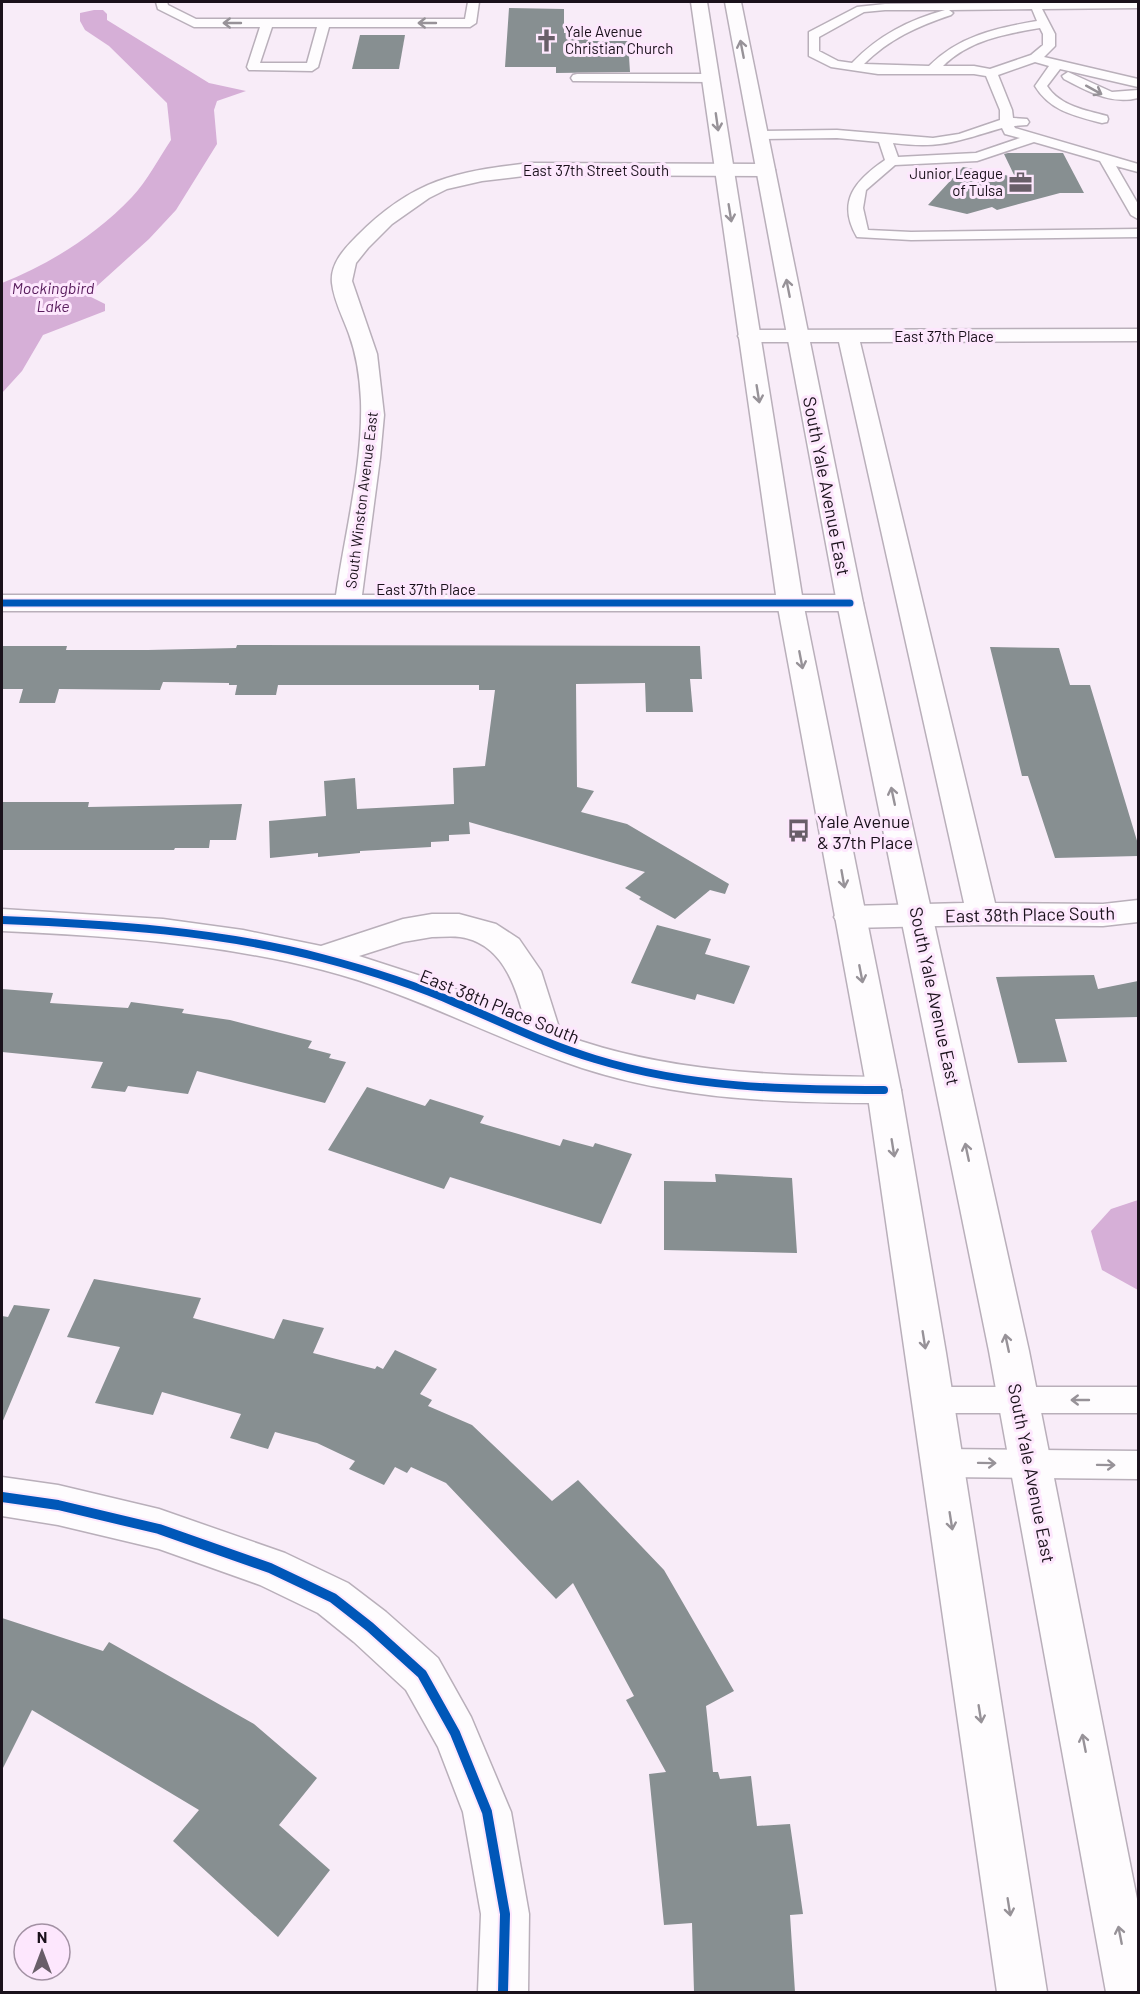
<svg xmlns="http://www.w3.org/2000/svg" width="1140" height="1994" viewBox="0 0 1140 1994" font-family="Barlow,sans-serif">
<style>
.water{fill:#d6afd7}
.building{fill:#878f91}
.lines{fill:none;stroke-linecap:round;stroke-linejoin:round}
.service-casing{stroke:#b9afba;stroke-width:3}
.minor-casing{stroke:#b9afba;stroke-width:3}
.primary-casing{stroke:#b9afba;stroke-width:3}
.service{fill:#fefcfe;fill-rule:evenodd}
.minor{fill:#fefcfe;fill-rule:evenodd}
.primary{fill:#fefcfe;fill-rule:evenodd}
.cycleway-far2-casing{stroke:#fde7fd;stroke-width:10}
.cycleway-far1-casing{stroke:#fde7fd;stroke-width:12}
.cycleway-casing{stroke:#fde7fd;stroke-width:14}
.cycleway-far2{stroke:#0057b8;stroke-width:7}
.cycleway-far1{stroke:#0057b8;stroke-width:8}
.cycleway{stroke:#0057b8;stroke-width:10}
.oneway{stroke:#979298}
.labels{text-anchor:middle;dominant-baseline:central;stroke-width:6;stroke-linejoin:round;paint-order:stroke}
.far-poi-label{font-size:15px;fill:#1a111b;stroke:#fde7fd;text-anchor:start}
.far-street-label{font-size:15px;fill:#1a111b;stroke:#fde7fd}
.far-water-label{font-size:16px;font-style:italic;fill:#581c5c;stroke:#fde7fd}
.street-label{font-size:18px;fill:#1a111b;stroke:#fde7fd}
.poi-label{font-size:18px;fill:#1a111b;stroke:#fde7fd;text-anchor:start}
</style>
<rect width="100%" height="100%" fill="#f8ecf8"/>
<!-- water -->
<g class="water">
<path d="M94 10H103L107 14V20L209 83 246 91 217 101 214 110 217 144 176 210 149 239 87 295 105 304V311L43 335 22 371 2 393V283C50 264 96 235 132 197 147 181 159 158 171 140L167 103 109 46 85 30 80 21V13Z"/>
<polygon points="1138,1200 1138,1290 1102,1270 1091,1231 1111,1209"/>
</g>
<!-- building -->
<g class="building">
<polygon points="509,8 564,9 564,33 588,33 588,41 628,41 630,72 556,73 556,67 505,67"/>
<polygon points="360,35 405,35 399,69 352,69"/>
<polygon points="1008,153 1063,153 1084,193 1060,193 997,210 992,207 967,214 928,205 963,167 1015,177 1004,154"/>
<polygon points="237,645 700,646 702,679 690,679 693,712 646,712 645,683 576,684 577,787 594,791 581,812 627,824 729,884 725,894 710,890 675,919 639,899 641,897 625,888 645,872 469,822 470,834 449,835 449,841 431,842 431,847 360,851 360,853 318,857 318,853 270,858 269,821 326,816 324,781 355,778 357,809 454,804 453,768 485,766 495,690 479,690 479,685 278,685 276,695 235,695 237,685 229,685 229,683 163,682 160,690 59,689 55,703 19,703 23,689 2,689 2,646 67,646 66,650 148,650 236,648"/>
<polygon points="990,647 1059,648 1070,685 1090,685 1138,844 1138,856 1055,858 1028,776 1022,776"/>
<polygon points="2,802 89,802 88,807 242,804 236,840 210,840 209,848 175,848 174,850 2,850"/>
<polygon points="657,925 711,939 705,954 750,966 734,1004 697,994 695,1000 631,983"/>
<polygon points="1094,975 1098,989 1138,981 1138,1017 1055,1019 1067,1062 1018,1063 996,977"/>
<polygon points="2,989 53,993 50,1003 128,1008 131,1002 184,1009 182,1013 230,1020 312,1041 308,1048 331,1054 329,1058 346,1062 325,1103 197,1071 188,1094 128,1086 125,1092 91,1088 103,1062 2,1052"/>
<polygon points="367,1087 425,1106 430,1099 484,1116 480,1123 560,1146 563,1139 593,1147 595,1143 632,1154 601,1224 450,1177 444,1189 328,1150"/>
<polygon points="715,1174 792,1178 797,1253 664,1250 664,1181 716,1182"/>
<polygon points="94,1279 201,1298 193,1318 274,1339 283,1319 324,1328 313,1353 375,1369 377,1366 383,1369 395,1350 437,1369 420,1394 432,1400 428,1406 472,1425 552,1501 578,1480 664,1570 734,1691 706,1706 713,1772 718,1772 720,1779 751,1776 757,1826 790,1824 803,1914 790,1915 795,1992 694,1992 692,1923 664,1925 649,1774 666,1772 626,1700 634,1696 573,1583 556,1599 446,1483 411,1467 407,1473 395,1467 384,1485 349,1469 355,1461 317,1443 275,1432 268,1449 230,1438 241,1414 162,1392 153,1415 95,1403 120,1347 67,1337"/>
<polygon points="14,1305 50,1309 2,1423 2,1316 8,1317"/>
<polygon points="2,1618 103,1651 109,1642 254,1724 317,1778 279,1825 330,1870 278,1937 173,1841 199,1810 32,1710 2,1770"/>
</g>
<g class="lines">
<defs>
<g id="service">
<path d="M156 2H167L168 5 196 19H465L468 2H479L476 23 470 27H329L318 67 312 71 249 70 247 67 260 27H194L158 9ZM272 27H317L307 63H260Z"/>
<path d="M1138 2V8L1042 9 1055 34V46L1044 57 1138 79V87L1060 69 1047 86C1060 106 1085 110 1107 116L1108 119 1107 122 1102 123C1075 116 1050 111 1035 86L1049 66 1035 62 998 75 1012 110 1013 118 1027 119 1029 122 1027 125 1014 126 1015 128 1138 164V172L1116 166 1138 204V219L1131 215 1100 161 1034 142 977 161 895 165 866 190 863 208 868 230 911 232 1138 229V237L911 240 857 237C836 201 856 180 885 160L879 142 837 138 759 139 752 135 759 131 837 130 933 138 959 134 1000 120V110L986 76 974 74H878L831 67 809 56V32L857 7 885 4ZM1032 9 1037 21C996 28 959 36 929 66L864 64C889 39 918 26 951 15L953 13 949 10ZM885 10H945C909 20 879 35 852 63L838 61 819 51V37L864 12ZM1040 28 1043 34V45L1031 55 990 69 974 66H943C969 40 1005 34 1040 28ZM1002 128 1005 134 1020 138 976 153 898 157 893 143C942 149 957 141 1002 128Z"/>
<path d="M1068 72 1112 92 1138 90V98C1110 105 1088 91 1064 79L1062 76Z"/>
<polygon points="577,74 710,74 716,78 710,82 573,81 571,78 573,75"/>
<polygon points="933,1387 1138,1387 1138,1413 933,1413 923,1409 918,1400 923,1391"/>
<polygon points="943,1449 1138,1451 1138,1479 943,1477 932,1473 928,1463 932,1453"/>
</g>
<g id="minor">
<path d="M532 163 766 164 773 166 775 170 773 174 766 176 532 175 482 181 447 189 429 198 392 224 368 248 356 263 352 281 377 354 384 415 380 458 362 595H850L859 597 863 603 859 609 850 611H2V595H336C345 533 363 464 361 401 360 378 357 356 349 334 343 317 334 301 332 283 330 264 344 249 357 236 413 180 455 171 532 163Z"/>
<polygon points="1138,329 1138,341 860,342 995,903 1103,904 1138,900 1138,922 1103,926 982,925 850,928 839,925 834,917 839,909 850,906 964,903 839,342 749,342 741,341 738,336 741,331 749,330"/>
<path d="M2 909 163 919 243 930 321 946 403 919 432 914H459L496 924 519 939 541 971 561 1034 566 1036C669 1073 776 1076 884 1077L896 1080 901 1090 896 1100 884 1103C781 1103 681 1100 582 1068 494 1039 413 993 323 970 218 943 110 936 2 931ZM432 937C441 937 451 936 460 937 501 943 515 983 524 1018L433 980 359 956 403 942Z"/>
<polygon points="2,1477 58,1485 159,1509 285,1553 348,1583 386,1612 438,1658 471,1717 511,1812 529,1914 528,1992 478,1992 481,1914 463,1812 438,1747 406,1690 354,1642 318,1613 260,1585 159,1549 58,1525 2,1516"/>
</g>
<g id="primary">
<polygon points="691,2 707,2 803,602 901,1090 946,1353 1047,1992 997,1992 867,1090 777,602"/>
<polygon points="725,2 741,2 863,603 1029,1351 1138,1904 1138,1992 1106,1992 989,1351 837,603"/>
</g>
</defs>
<!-- service casing -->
<use href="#service" class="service-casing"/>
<!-- minor casing -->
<use href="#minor" class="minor-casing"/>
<!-- primary casing -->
<use href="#primary" class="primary-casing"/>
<!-- service -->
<use href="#service" class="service"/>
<!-- minor -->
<use href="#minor" class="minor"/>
<!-- primary -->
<use href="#primary" class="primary"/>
<defs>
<polyline id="cycleway-far2" points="2,603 850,603"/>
<path id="cycleway-far1" d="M2 920C110 924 218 931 322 958 368 970 413 984 456 1003 502 1022 547 1045 595 1059 690 1088 786 1090 884 1090"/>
<polyline id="cycleway" points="2,1497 58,1505 159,1529 270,1568 333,1598 370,1627 422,1674 455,1733 487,1812 505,1914 503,1992"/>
</defs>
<!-- cycleway-far2 casing -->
<use href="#cycleway-far2" class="cycleway-far2-casing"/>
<!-- cycleway-far1 casing -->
<use href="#cycleway-far1" class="cycleway-far1-casing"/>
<!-- cycleway casing -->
<use href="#cycleway" class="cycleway-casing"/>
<!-- cycleway-far2 -->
<use href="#cycleway-far2" class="cycleway-far2"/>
<!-- cycleway-far1 -->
<use href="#cycleway-far1" class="cycleway-far1"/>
<!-- cycleway -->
<use href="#cycleway" class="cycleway"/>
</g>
<!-- one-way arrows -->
<defs><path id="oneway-shaft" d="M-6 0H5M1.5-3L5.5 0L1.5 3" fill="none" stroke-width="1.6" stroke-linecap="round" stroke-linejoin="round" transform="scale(1.5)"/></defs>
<g class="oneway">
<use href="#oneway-shaft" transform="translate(232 23) rotate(-180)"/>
<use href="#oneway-shaft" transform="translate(427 23) rotate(180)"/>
<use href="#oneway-shaft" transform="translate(742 49) rotate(-101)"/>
<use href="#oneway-shaft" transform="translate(1094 90) rotate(29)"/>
<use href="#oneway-shaft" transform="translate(717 122) rotate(82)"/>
<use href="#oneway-shaft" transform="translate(730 213) rotate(81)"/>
<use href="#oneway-shaft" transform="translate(788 288) rotate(-101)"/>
<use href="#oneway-shaft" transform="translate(758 394) rotate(81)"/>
<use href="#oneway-shaft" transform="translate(801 660) rotate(79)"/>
<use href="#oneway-shaft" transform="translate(893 796) rotate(-102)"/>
<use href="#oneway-shaft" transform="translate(843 879) rotate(80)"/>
<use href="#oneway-shaft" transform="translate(861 974) rotate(79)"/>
<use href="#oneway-shaft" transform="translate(893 1148) rotate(81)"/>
<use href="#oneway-shaft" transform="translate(967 1152) rotate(-102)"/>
<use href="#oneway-shaft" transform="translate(924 1340) rotate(81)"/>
<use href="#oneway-shaft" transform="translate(1007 1343) rotate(-102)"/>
<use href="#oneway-shaft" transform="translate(1080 1400) rotate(180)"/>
<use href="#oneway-shaft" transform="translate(987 1463) rotate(1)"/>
<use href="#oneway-shaft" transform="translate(1106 1465) rotate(1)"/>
<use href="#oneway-shaft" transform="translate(951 1521) rotate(81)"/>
<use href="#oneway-shaft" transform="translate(980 1714) rotate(81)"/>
<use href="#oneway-shaft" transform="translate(1084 1743) rotate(-101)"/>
<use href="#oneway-shaft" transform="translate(1009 1907) rotate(81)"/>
<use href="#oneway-shaft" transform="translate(1120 1935) rotate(-101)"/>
</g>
<!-- icons -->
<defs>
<symbol id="church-bare" viewBox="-9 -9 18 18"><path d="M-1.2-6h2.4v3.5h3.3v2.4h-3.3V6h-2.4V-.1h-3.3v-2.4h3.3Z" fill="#685e68" stroke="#fde7fd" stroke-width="2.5" paint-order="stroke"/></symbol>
<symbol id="office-bare" viewBox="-9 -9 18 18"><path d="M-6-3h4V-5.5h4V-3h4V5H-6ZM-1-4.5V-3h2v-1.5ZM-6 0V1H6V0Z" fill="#685e68" stroke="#fde7fd" stroke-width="2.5" paint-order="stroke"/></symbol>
<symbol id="bus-bare" viewBox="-9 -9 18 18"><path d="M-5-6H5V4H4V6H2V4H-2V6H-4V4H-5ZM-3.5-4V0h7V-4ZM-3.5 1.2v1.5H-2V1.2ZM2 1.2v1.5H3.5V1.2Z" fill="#685e68" stroke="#fde7fd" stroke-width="2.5" paint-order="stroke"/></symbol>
</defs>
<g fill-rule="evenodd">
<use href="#church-bare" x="530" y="24" width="33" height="33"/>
<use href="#office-bare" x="1004" y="166" width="33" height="33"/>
<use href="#bus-bare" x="782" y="814" width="33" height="33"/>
</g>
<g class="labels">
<!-- far-poi labels -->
<g class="far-poi-label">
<text x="565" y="31">Yale Avenue<tspan x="565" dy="17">Christian Church</tspan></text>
<text x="1003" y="173" text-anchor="end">Junior League<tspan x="1003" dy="17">of Tulsa</tspan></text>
</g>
<!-- far-street labels -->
<g class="far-street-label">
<text x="596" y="170">East 37th Street South</text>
<text x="944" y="336">East 37th Place</text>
<text transform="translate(361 500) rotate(-83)">South Winston Avenue East</text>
<text x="426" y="589">East 37th Place</text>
</g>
<!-- far-water labels -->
<g class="far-water-label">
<text x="53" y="287">Mockingbird<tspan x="53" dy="18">Lake</tspan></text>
</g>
<!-- street labels -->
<g class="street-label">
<text transform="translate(827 486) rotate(79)">South Yale Avenue East</text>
<text transform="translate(1030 914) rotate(-1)">East 38th Place South</text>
<text transform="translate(935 996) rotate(78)">South Yale Avenue East</text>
<text transform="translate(500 1006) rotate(22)">East 38th Place South</text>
<text transform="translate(1032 1473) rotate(79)">South Yale Avenue East</text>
</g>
<!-- poi labels -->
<g class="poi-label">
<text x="817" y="821">Yale Avenue<tspan x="817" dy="21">&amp; 37th Place</tspan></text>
</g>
</g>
<!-- border -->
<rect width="1140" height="1994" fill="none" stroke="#1a111b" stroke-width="6"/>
<!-- north arrow -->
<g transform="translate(42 1952)"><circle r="28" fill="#fde7fd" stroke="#a291a3" stroke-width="1.5"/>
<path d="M0-4.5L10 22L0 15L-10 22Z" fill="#685e68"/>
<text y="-9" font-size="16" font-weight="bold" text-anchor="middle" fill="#1a111b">N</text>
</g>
</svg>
